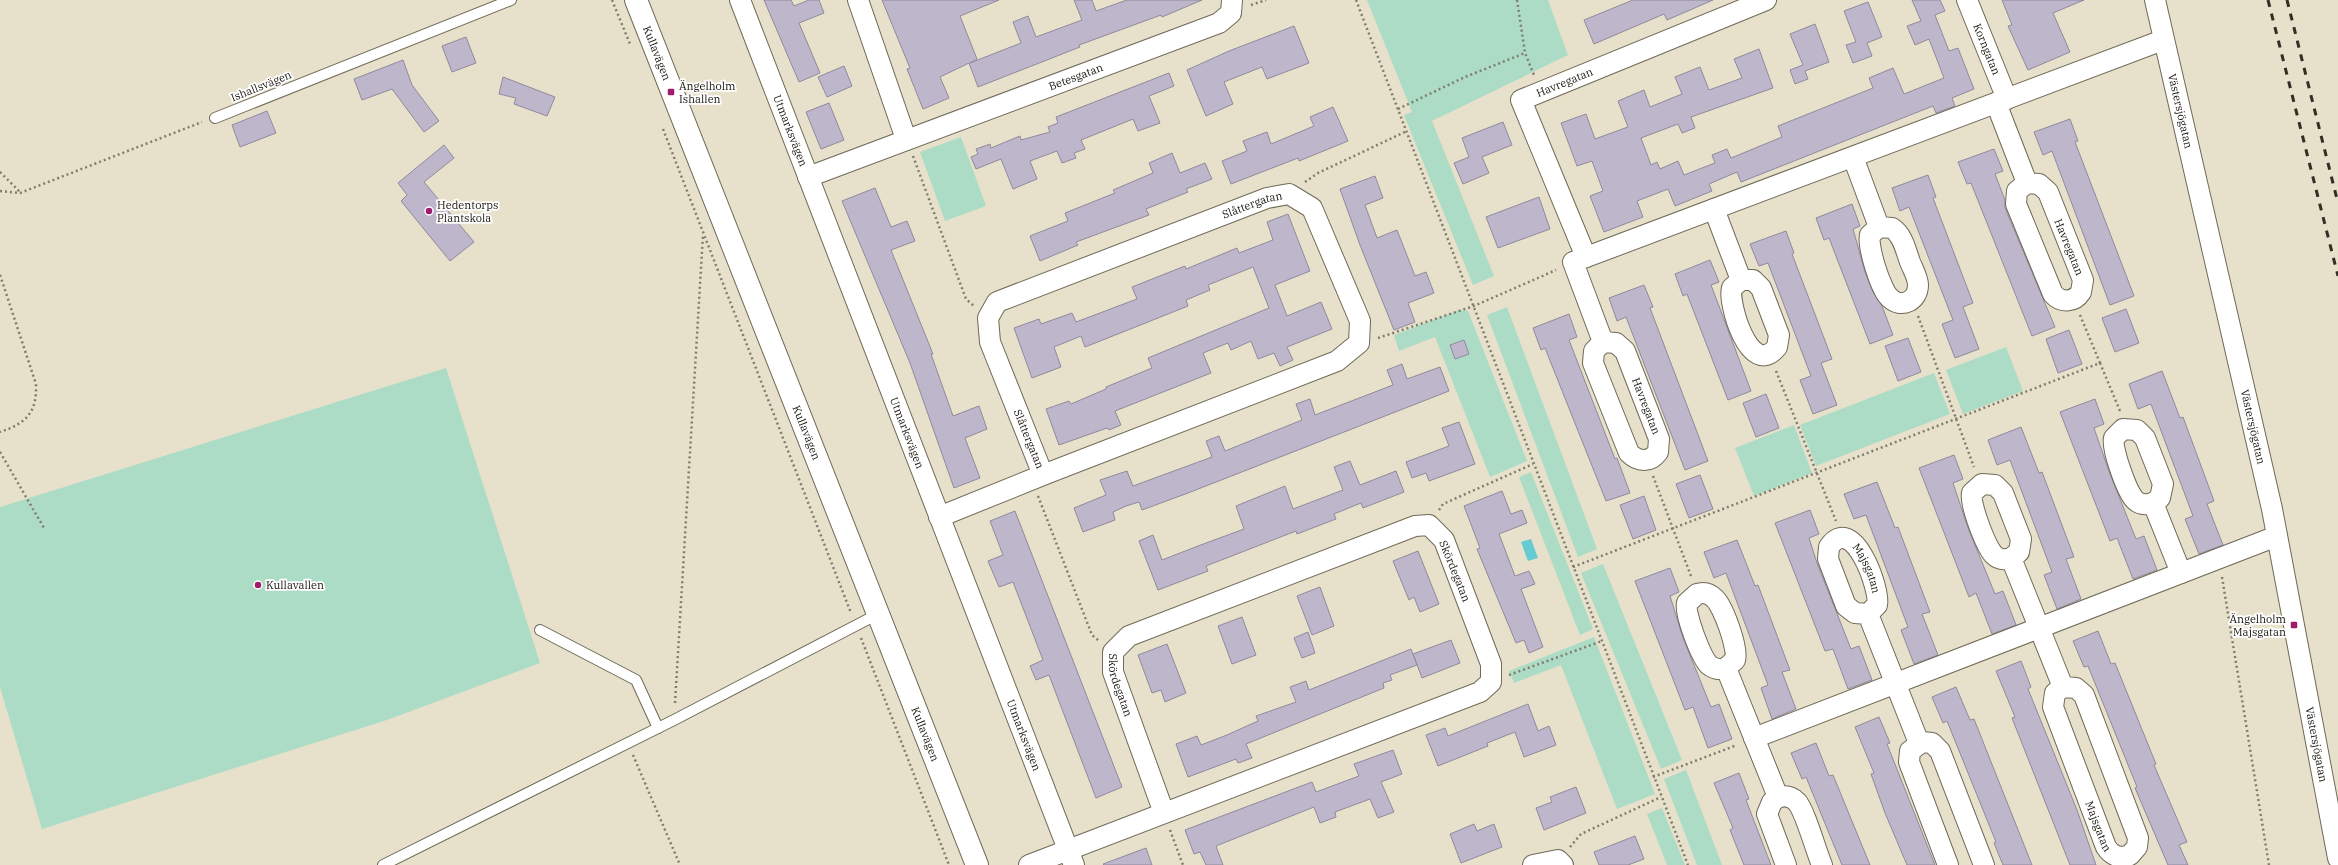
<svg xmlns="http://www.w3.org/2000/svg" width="2338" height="865" viewBox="0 0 2338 865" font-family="'IBM Plex Serif',serif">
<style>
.green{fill:#acdcc5}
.water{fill:#64cbd3}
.building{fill:#beb7cc;stroke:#8f899c}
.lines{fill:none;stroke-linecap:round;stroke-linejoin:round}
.lane-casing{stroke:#6f6956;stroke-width:12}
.street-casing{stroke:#6f6956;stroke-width:22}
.secondary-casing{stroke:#6f6956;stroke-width:24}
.path{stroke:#817d6d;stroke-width:2.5;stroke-dasharray:2 3;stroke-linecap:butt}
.lane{stroke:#fff;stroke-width:10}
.street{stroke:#fff;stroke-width:20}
.secondary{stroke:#fff;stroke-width:22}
.rail{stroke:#312f25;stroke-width:3;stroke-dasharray:7 7;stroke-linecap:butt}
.poi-dot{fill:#a01b6a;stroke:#fff;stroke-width:1.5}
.labels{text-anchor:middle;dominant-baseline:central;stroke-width:3.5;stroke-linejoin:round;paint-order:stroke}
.street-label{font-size:11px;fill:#18160e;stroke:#fff}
.poi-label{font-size:11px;fill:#18160e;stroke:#fff;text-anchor:start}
</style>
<rect width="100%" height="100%" fill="#e7e1cb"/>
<!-- green -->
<g class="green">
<polygon points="1367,0 1548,0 1568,55 1432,121 1494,276 1473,285 1404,115 1412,112"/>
<polygon points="961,137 986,206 945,221 920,152"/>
<polygon points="1507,307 1597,549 1578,557 1487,315"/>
<polygon points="1459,310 1468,311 1527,461 1490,477 1435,337 1399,351 1394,335"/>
<polygon points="2006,347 2023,391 1963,414 1946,370"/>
<polygon points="446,368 540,663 387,720 42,829 0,687 0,507"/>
<polygon points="1934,373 1950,414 1816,466 1800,425"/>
<polygon points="1794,425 1812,473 1754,496 1735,448"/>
<polygon points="1531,472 1593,629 1580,635 1519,477"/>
<polygon points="1603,564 1682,760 1661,769 1581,573"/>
<polygon points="1594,637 1655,794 1617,809 1561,665 1514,683 1509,671"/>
<polygon points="1686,770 1722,865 1697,865 1664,779"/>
<polygon points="1662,808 1685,865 1667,865 1647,814"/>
</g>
<!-- water -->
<polygon class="water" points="1531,539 1538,558 1528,561 1521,542"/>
<!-- building -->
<g class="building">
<polygon points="764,0 791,0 794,6 809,0 819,0 824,13 799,23 820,73 799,82"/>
<polygon points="882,0 999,0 960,16 977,59 970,63 1021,43 1013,22 1028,16 1036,37 1082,20 1074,0 1092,0 1096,11 1127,0 1202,0 1162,17 1161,15 1079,45 1080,47 978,87 969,63 940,77 949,98 923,109 907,69 910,68"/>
<polygon points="1633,0 1713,0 1667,20 1664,14 1594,44 1584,20"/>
<polygon points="1912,0 1940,0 1945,11 1935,15 1949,51 1958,48 1974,89 1952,98 1955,106 1936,113 1933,106 1741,182 1737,172 1709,184 1712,191 1675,206 1668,189 1637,201 1643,217 1604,232 1590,196 1603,191 1592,161 1577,166 1561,123 1586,114 1595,139 1628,127 1618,101 1644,90 1650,107 1682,94 1675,77 1700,67 1709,90 1742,78 1734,59 1759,49 1773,88 1691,117 1695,128 1682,133 1678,124 1641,138 1651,165 1657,162 1660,169 1678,161 1684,175 1715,163 1712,155 1727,149 1731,158 1782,137 1778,126 1873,88 1869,78 1893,68 1904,94 1944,78 1929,39 1915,45 1907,26 1921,21"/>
<polygon points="2002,0 2084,0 2053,13 2070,52 2028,70 2008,26 2012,25"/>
<polygon points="1868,2 1882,37 1867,43 1872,56 1853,63 1846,45 1856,42 1844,11"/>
<polygon points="1815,24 1829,62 1805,71 1808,79 1795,84 1790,70 1803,65 1790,34"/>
<polygon points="1294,26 1309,63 1267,79 1262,67 1224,82 1233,104 1206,116 1187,70 1229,51"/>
<polygon points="466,37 476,63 452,72 442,46"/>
<polygon points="403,60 412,85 439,121 424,132 392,89 362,100 354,79"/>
<polygon points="844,66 852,86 827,97 818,77"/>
<polygon points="1169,73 1174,86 1149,96 1160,123 1138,131 1133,119 1081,140 1085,149 1074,153 1076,158 1062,163 1057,151 1030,161 1037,179 1013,189 1001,159 976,169 971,157 978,154 976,149 990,144 991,148 1020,136 1021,140 1050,132 1048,127 1058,123 1056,117"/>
<polygon points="503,77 555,97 547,116 514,104 516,98 499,94"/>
<polygon points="829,103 844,140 821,149 806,112"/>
<polygon points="1333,107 1348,141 1299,161 1298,158 1231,184 1222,161 1247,151 1243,141 1267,132 1271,144 1314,126 1310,117"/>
<polygon points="267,111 276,133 240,147 232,125"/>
<polygon points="2070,119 2078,141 2075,142 2134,296 2110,305 2052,151 2043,155 2034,132"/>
<polygon points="1503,122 1512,145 1482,157 1489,173 1463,184 1454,163 1469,157 1462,138"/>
<polygon points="444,145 454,158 424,182 474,242 450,261 401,201 407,195 398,183"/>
<polygon points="1994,149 2003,171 1995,174 2005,200 2005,208 2055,327 2032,336 1971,183 1967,184 1958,162"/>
<polygon points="1172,153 1180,173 1205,163 1212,179 1186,189 1188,192 1146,209 1149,215 1076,242 1078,245 1040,261 1030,236 1068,221 1065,213 1115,193 1113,190 1153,173 1149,163"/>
<polygon points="1928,175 1936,197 1933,198 1973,303 1963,307 1979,349 1955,358 1942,324 1953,320 1909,207 1900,211 1892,188"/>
<polygon points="1375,176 1383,198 1365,205 1377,238 1397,230 1415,276 1426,272 1434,293 1408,303 1415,322 1394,330 1360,245 1340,189"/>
<polygon points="875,188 891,227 907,221 915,241 891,250 933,354 931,354 953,416 979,406 987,429 965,438 980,478 954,488 910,363 842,201"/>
<polygon points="1539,197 1550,229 1498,248 1486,217"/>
<polygon points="1852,204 1860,226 1853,229 1865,272 1873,292 1882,306 1893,335 1870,344 1829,238 1824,240 1816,218"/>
<polygon points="1288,214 1310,271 1275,285 1287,316 1321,302 1332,329 1287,347 1293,360 1280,366 1274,353 1258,359 1251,341 1231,350 1228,343 1203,353 1211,373 1115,411 1121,425 1109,430 1107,428 1059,445 1046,409 1069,401 1071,404 1106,389 1106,387 1152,368 1148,358 1269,308 1253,267 1208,285 1210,290 1186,300 1188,306 1133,328 1085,347 1081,336 1054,347 1061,367 1032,378 1014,328 1039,319 1041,324 1072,313 1076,322 1137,299 1132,287 1185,266 1186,269 1237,248 1239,253 1273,240 1267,222"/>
<polygon points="1786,231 1794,253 1792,254 1832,359 1821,363 1837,405 1813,414 1800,380 1811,376 1768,263 1759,266 1750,244"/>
<polygon points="1710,260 1719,282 1711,285 1751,391 1728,400 1687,294 1683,296 1675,274"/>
<polygon points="1644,285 1653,307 1650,308 1708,461 1685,470 1626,317 1617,321 1609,298"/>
<polygon points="2126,309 2139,343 2115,352 2102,318"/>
<polygon points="1569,314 1577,337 1569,340 1615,459 1617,458 1630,493 1606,501 1545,348 1541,350 1533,328"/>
<polygon points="2069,330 2082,364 2058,373 2046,339"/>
<polygon points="1908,338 1921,372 1898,381 1885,346"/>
<polygon points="1464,340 1469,354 1455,359 1450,345"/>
<polygon points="1402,364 1407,379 1440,367 1449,391 1188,493 1142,510 1139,502 1126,506 1113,512 1115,520 1083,532 1074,508 1106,495 1100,480 1127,471 1133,486 1212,457 1206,441 1219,436 1225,451 1302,420 1296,404 1310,399 1315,415 1393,385 1387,370"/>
<polygon points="2162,371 2180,418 2183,417 2214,501 2207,504 2223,545 2199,554 2185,519 2193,516 2151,404 2138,409 2129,384"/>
<polygon points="1766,394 1779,428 1756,437 1743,403"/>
<polygon points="2095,399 2104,424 2094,428 2110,474 2136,539 2144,536 2157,570 2133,579 2117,538 2110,541 2060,412"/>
<polygon points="1459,422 1475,464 1429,481 1426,473 1412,478 1406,462 1449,446 1442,428"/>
<polygon points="2021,427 2039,473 2042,472 2074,557 2066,559 2081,599 2057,609 2044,575 2052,572 2010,460 1997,465 1988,440"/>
<polygon points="1954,455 1963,479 1953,483 1968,528 1995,594 2003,591 2016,625 1992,634 1976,593 1969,597 1919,468"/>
<polygon points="1350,461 1360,485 1396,471 1404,492 1363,508 1361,503 1334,514 1336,519 1297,534 1296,531 1206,566 1208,571 1158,590 1139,541 1153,535 1162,560 1198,546 1244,529 1236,506 1268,493 1285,486 1293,509 1343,490 1334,467"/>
<polygon points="1700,475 1713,509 1689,518 1676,484"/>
<polygon points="1877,482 1895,528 1898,527 1930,612 1922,614 1938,655 1914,664 1901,630 1908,627 1866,515 1854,519 1844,494"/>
<polygon points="1502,491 1511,514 1522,510 1527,523 1499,534 1515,576 1529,571 1535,584 1521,589 1543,647 1529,653 1524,640 1516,643 1477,549 1480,548 1464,506"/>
<polygon points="1644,496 1656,530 1633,539 1620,505"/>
<polygon points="1810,510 1819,534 1809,538 1817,563 1851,649 1859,646 1872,680 1848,689 1833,649 1825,651 1775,523"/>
<polygon points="1015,511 1122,787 1096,798 1049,675 1036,680 1030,666 1043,660 1013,582 999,587 988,561 1003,555 990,521"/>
<polygon points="1737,540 1755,586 1758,585 1790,670 1782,672 1796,709 1772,719 1761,688 1768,685 1726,573 1714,578 1704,552"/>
<polygon points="1418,551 1439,604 1420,612 1414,597 1409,600 1393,561"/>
<polygon points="1670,568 1679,592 1670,596 1683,638 1711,707 1719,704 1732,739 1708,748 1693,707 1685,710 1635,581"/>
<polygon points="1320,587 1334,626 1312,635 1297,596"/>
<polygon points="1242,617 1256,655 1232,664 1218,626"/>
<polygon points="2098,631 2111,664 2115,663 2156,764 2154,765 2187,842 2179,845 2188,865 2168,865 2135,788 2137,787 2088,666 2084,667 2073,641"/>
<polygon points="1308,632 1315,653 1302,658 1294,638"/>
<polygon points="1451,640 1460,663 1422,678 1413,654"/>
<polygon points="1167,644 1186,693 1165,702 1161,690 1152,693 1138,655"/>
<polygon points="1411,649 1417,665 1390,675 1392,680 1383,683 1384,688 1246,744 1252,758 1238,763 1236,759 1188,777 1176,744 1197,736 1201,745 1227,735 1258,721 1256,716 1296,702 1290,687 1306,681 1309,690"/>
<polygon points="2021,661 2031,687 2028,689 2077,810 2096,865 2070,865 2012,718 2015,717 1996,671"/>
<polygon points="1956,687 1970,720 1974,719 2032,865 2003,865 1994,843 1996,842 1947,721 1943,723 1932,697"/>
<polygon points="1528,704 1538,731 1549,726 1556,745 1524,757 1515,732 1487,743 1488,746 1438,766 1426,735 1445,728 1448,736"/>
<polygon points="1879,717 1890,743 1887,744 1935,865 1907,865 1885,813 1871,774 1874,773 1855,727"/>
<polygon points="1816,743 1829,776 1833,775 1870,865 1842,865 1806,777 1802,779 1791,753"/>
<polygon points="1393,750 1402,774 1381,782 1394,812 1378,818 1370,799 1335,812 1336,817 1320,823 1314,807 1216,846 1223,865 1206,865 1200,852 1194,854 1185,830 1312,782 1316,792 1359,776 1354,764"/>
<polygon points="1739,773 1749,799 1746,800 1771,865 1744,865 1730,830 1733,828 1714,783"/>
<polygon points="1576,787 1586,813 1544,830 1536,808 1552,802 1550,797"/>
<polygon points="1474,824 1477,831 1494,824 1502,847 1461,863 1450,834"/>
<polygon points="1635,836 1644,859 1628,865 1599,865 1594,852"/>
<polygon points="1146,848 1152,865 1104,865 1103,864"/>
</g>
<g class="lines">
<defs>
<g id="lane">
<polyline points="215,118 511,0"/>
<polyline points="540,630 636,680 658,728"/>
<polyline points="383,865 674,720 878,614"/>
</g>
<g id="street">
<path id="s1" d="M740 0 1074 865"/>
<polyline points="858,0 906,139"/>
<path id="s2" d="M1967 0 2007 99"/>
<path id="s3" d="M2155 0 2272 509 2338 858"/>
<path d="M1996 103 2027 183 2017 191 2016 204 2053 294C2061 303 2074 303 2081 292L2083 280 2048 192 2039 184 2027 183"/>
<path d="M1853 157 1879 227 1870 235C1867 246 1881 291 1890 298 1901 309 1918 301 1918 285 1918 278 1913 269 1910 262 1906 251 1903 235 1892 228L1879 227"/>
<path id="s4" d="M808 177 1219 23 1231 13 1232 0"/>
<path d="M1714 209 1741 280 1732 288C1727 301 1750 381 1777 347L1779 335 1761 288 1753 280H1741"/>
<path id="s5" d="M1586 257 1521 100 1766 0"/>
<path id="s6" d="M1603 342 1616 343 1625 351 1659 439 1658 452C1650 463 1638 462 1629 453L1593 363 1594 351 1603 342 1573 262 2163 40"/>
<path d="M2153 503C2146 505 2140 505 2135 500 2127 492 2111 448 2114 438L2123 429 2137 430 2145 438 2163 484 2160 498 2153 503 2181 573"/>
<path id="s7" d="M939 517 1043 475 990 342 988 318 997 302 1267 198 1289 194 1312 208 1360 321 1359 343 1337 361 1043 475"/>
<path id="s8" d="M2011 558C2005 560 1999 560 1994 555 1986 547 1969 503 1972 493L1982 484 1995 485 2003 493 2021 539 2019 552 2011 558 2063 687 2055 693 2053 707 2106 847C2112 856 2120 859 2130 855L2137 847 2138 838 2084 695 2076 688 2063 687"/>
<path id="s9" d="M1868 614 1855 613 1846 606 1828 559 1829 547C1853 511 1881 591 1877 605L1868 614 1919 743"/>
<path d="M1726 668C1720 670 1714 669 1709 665 1701 657 1684 613 1687 603L1697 594C1703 592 1709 593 1714 598 1723 605 1739 650 1735 660L1726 668 1778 797"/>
<polyline points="1754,738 2277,536"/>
<path id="s10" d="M1029 865 1480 692 1491 682V664L1444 540 1429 525 1415 526 1129 636 1113 652V672L1164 813"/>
<polyline points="1533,865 1558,860 1563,865"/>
<path d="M1786 865 1767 814 1772 802C1779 795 1789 794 1797 802 1805 811 1816 851 1822 865"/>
<polyline points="1948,865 1909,762 1910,751 1922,742 1932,743 1940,751 1984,865"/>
</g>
<g id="secondary">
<path id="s11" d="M636 0 977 865"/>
</g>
</defs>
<!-- lane casing -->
<use href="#lane" class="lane-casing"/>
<!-- street casing -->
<use href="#street" class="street-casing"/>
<!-- secondary casing -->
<use href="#secondary" class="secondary-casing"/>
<!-- path -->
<g class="path">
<polyline points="612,0 630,44"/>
<polyline points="1356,0 1688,865"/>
<polyline points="1517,0 1525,53 1534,75"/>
<polyline points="1251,5 1266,0"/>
<polyline points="1398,109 1465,77 1525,53"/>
<polyline points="663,129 851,613"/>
<polyline points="913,156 966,299 974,306"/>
<polyline points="0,172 20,192"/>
<polyline points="1305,182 1318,173 1407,131"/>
<polyline points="0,191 20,193 202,122"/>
<path d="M0 275 36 384C37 412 27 423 0 432"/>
<polyline points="2080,315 2100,363"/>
<polyline points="1918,316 1974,467"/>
<polyline points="1378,338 1474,306 1556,270"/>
<polyline points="1776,371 1836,521"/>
<polyline points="0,452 44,528"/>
<polyline points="1653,476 1691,576"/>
<polyline points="1038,496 1092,635 1098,640"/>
<polyline points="1439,510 1443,504 1533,464"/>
<polyline points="1573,567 2100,363 2120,411"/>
<polyline points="2222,577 2269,865"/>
<polyline points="861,638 949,865"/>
<polyline points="1509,675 1602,641"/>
<polyline points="675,703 703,235"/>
<polyline points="633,755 680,865"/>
<polyline points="1653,777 1737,745"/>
<polyline points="1170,830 1183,865"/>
<polyline points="1570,847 1581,834 1661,797"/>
</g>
<!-- lane -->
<use href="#lane" class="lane"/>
<!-- street -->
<use href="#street" class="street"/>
<!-- secondary -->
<use href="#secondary" class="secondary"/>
<!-- rail -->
<g class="rail">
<polyline points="2268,0 2338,276"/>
<polyline points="2287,0 2338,203"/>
</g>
</g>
<!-- markers -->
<g class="poi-dot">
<rect x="667" y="88" width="8" height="8" rx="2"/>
<circle cx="429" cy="211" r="4"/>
<circle cx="258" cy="585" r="4"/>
<rect x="2290" y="621" width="8" height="8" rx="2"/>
</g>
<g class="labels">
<!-- street labels -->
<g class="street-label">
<text stroke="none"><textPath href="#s2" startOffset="53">Korngatan</textPath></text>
<text stroke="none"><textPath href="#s11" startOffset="57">Kullavägen</textPath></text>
<text stroke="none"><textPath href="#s4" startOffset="286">Betesgatan</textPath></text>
<text stroke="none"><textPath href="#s5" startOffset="217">Havregatan</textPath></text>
<text transform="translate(261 86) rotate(-22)">Ishallsvägen</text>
<text stroke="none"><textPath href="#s3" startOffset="114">Västersjögatan</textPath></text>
<text stroke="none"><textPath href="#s1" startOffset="140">Utmarksvägen</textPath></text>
<text stroke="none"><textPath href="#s7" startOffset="571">Slåttergatan</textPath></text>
<text transform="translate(2069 247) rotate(68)">Havregatan</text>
<text stroke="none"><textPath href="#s6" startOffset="84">Havregatan</textPath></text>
<text stroke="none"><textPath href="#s3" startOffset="438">Västersjögatan</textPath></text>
<text stroke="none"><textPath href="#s11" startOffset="465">Kullavägen</textPath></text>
<text stroke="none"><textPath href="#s1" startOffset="464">Utmarksvägen</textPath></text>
<text transform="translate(1029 439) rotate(68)">Slåttergatan</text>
<text stroke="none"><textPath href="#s9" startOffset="145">Majsgatan</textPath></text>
<text transform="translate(1455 571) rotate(68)">Skördegatan</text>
<text stroke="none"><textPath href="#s10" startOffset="1047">Skördegatan</textPath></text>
<text stroke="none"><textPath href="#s11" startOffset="789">Kullavägen</textPath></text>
<text stroke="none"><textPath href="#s1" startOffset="788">Utmarksvägen</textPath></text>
<text stroke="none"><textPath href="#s3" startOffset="762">Västersjögatan</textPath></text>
<text stroke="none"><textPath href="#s8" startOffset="486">Majsgatan</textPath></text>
</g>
<!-- poi labels -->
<g class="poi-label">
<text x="679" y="86">Ängelholm<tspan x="679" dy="13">Ishallen</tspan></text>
<text x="437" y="205">Hedentorps<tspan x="437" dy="13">Plantskola</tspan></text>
<text x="266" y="585">Kullavallen</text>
<text x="2286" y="619" text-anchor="end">Ängelholm<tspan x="2286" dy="13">Majsgatan</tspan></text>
</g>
</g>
</svg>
